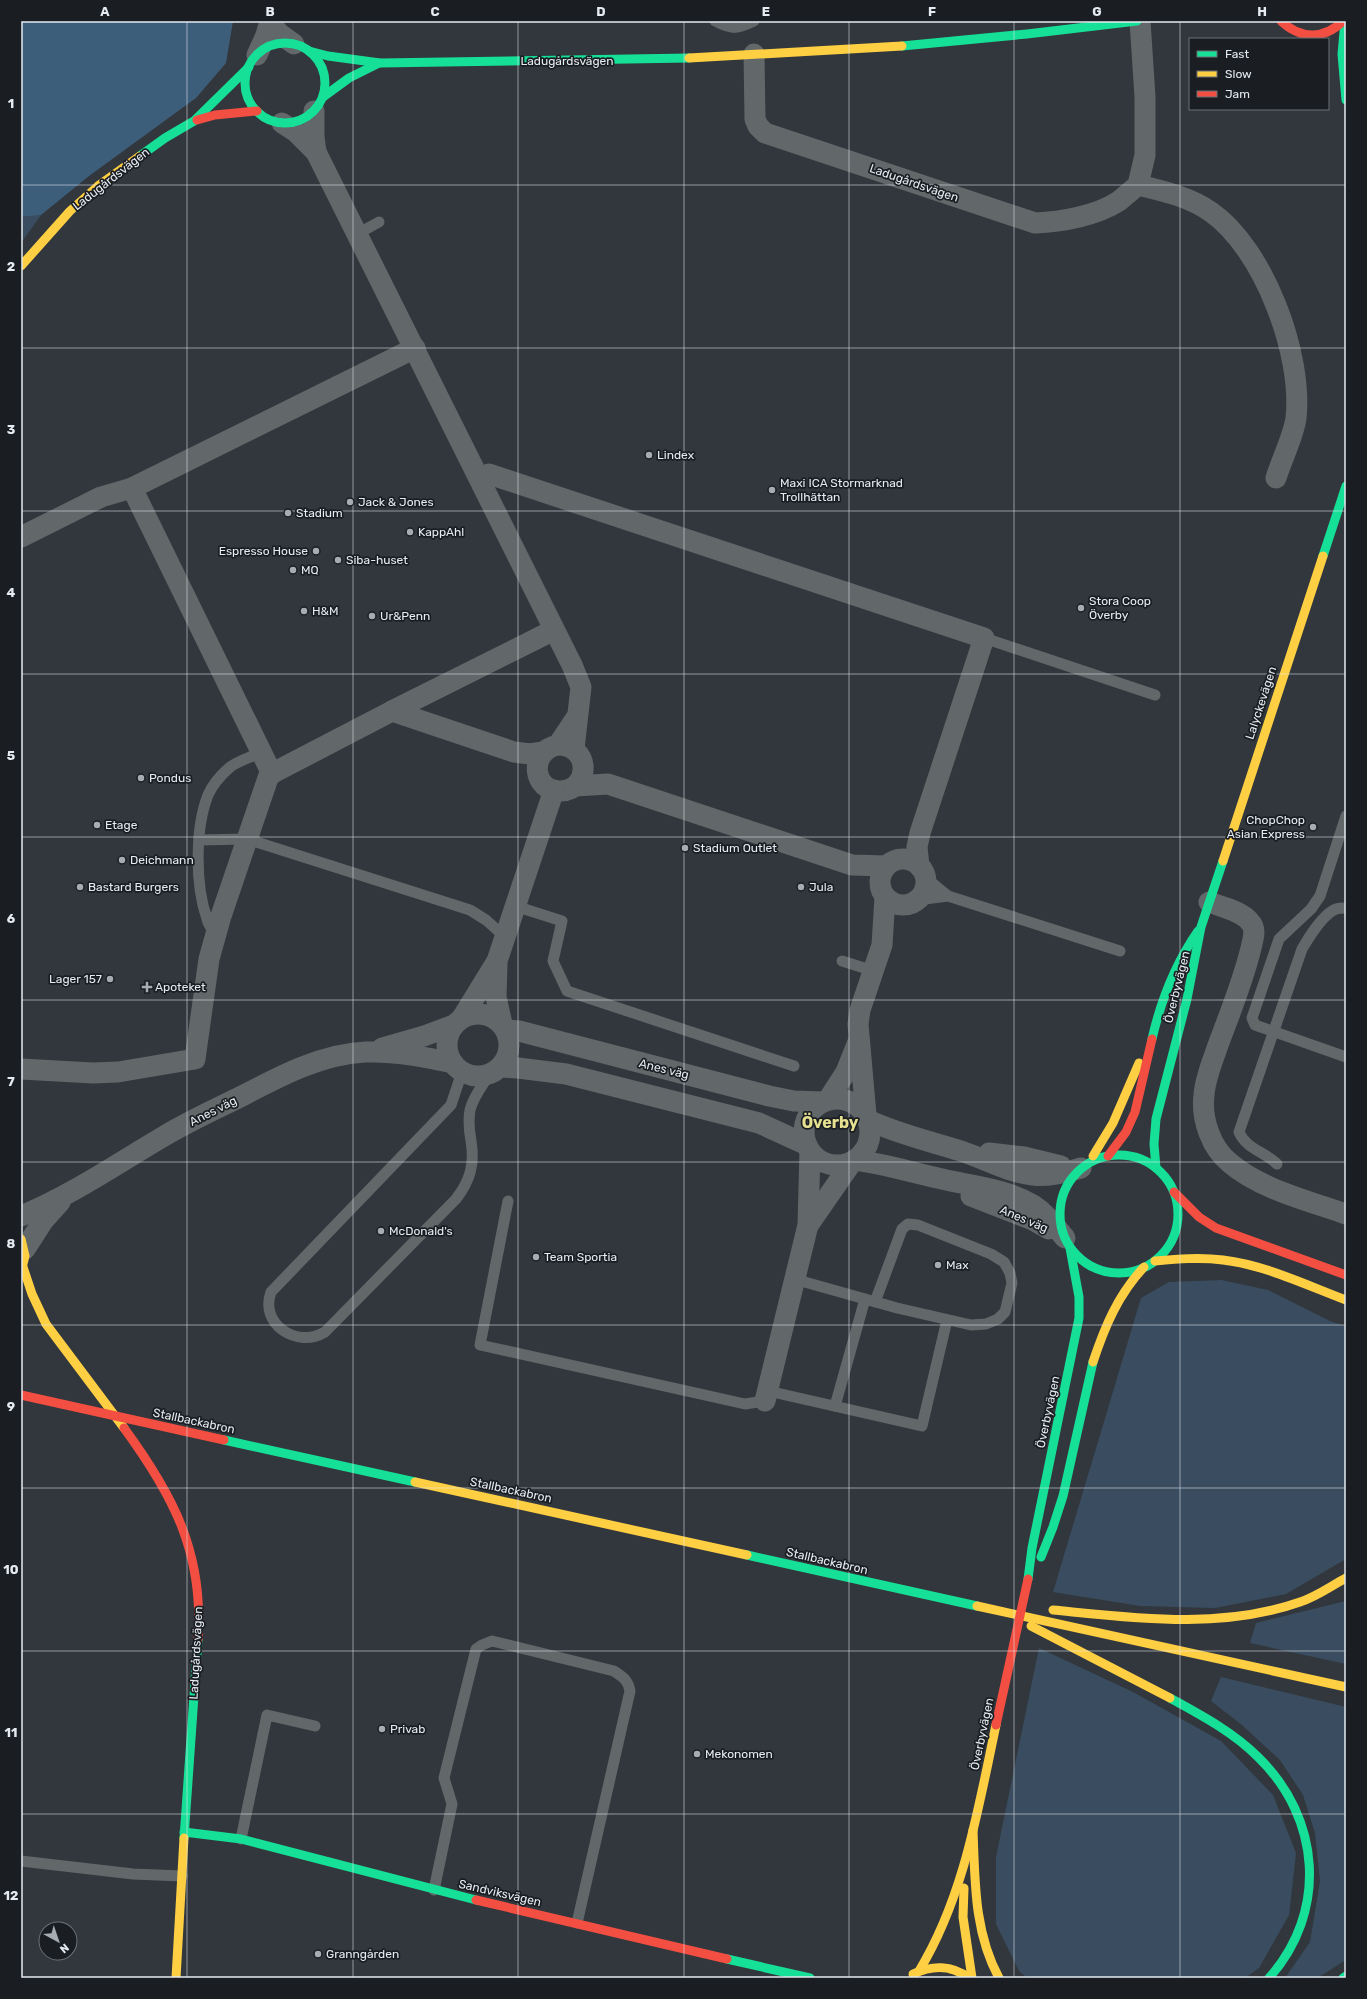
<svg xmlns="http://www.w3.org/2000/svg" width="1367" height="1999" viewBox="0 0 1367 1999" font-family="Rubik,sans-serif">
<style>
.green{fill:#3a4d60}
.forest{fill:#3d5e7b}
.lines{fill:none;stroke-linecap:round;stroke-linejoin:round}
.lane{stroke:#62676a;stroke-width:11}
.street{stroke:#62676a;stroke-width:21}
.fast{stroke:#16e098;stroke-width:9}
.slow{stroke:#ffcf43;stroke-width:9}
.jam{stroke:#f24e42;stroke-width:9}
.grid{fill:none;stroke:#e5ebf1;stroke-width:1;stroke-opacity:0.55}
.poi-dot{fill:#a6acb2;stroke:#1a1e22;stroke-width:1.5}
.labels{text-anchor:middle;dominant-baseline:central;stroke-width:3.5;stroke-linejoin:round;paint-order:stroke}
.street-label{font-size:12px;fill:#e5ebf1;stroke:#1a1e22}
.poi-label{font-size:12px;fill:#e5ebf1;stroke:#1a1e22;text-anchor:start}
.district-label{font-size:16px;font-weight:bold;fill:#e6e091;stroke:#1a1e22}
.neatline{fill:none;stroke:#e5ebf1;stroke-width:1.5}
.grid-label{font-size:13px;text-anchor:middle;font-weight:bold;fill:#e5ebf1}
</style>
<rect width="100%" height="100%" fill="#31373c"/>
<!-- green -->
<g class="green">
<polygon points="41,215 21,243 21,217"/>
<polygon points="1221,1280 1268,1290 1330,1321 1346,1326 1346,1559 1286,1594 1215,1608 1140,1606 1053,1592 1141,1298 1169,1282"/>
<polygon points="1346,1601 1346,1664 1250,1643 1256,1623"/>
<polygon points="1039,1648 1133,1692 1221,1741 1273,1795 1296,1853 1289,1915 1259,1968 1245,1978 1027,1978 1019,1971 996,1924 996,1857"/>
<polygon points="1221,1677 1346,1707 1346,1960 1317,1978 1285,1978 1310,1942 1320,1881 1315,1833 1303,1795 1280,1760 1242,1725 1211,1701"/>
</g>
<!-- forest -->
<polygon class="forest" points="21,21 233,21 226,63 196,98 89,176 41,215 21,217"/>
<g class="lines">
<!-- lane -->
<g class="lane">
<path d="M715 21C732 30 737 29 754 21"/>
<polyline points="357,234 379,222"/>
<polyline points="984,638 1155,695"/>
<polyline points="1346,816 1320,896 1311,909 1279,939 1252,1018 1255,1025 1346,1057"/>
<polyline points="199,840 247,839 470,910 486,920 505,937"/>
<polyline points="926,878 948,896"/>
<polyline points="917,900 948,896 1120,951"/>
<polyline points="515,906 562,921 553,961 567,991 794,1066"/>
<path d="M216 935C213 930 208 925 207 919 195 885 195 828 208 795 212 786 221 775 229 768 237 761 252 757 262 752"/>
<polyline points="842,961 874,971"/>
<path d="M462 1072 451 1105 271 1292C259 1324 297 1349 325 1332L456 1199C470 1181 475 1164 471 1141 469 1130 468 1121 470 1110 473 1097 482 1086 489 1075"/>
<path d="M1277 1164C1265 1152 1246 1149 1239 1132L1302 949C1309 937 1323 914 1336 909 1339 908 1343 908 1346 908"/>
<polyline points="508,1201 480,1345 745,1404 765,1401"/>
<polyline points="794,1279 897,1308 971,1325 986,1324 998,1319 1005,1312 1012,1283 1010,1273 1004,1262 991,1254 918,1225 908,1224 902,1229 875,1302"/>
<polyline points="768,1391 922,1426 947,1320"/>
<polyline points="835,1406 865,1299"/>
<polyline points="241,1839 267,1715 315,1726"/>
<polyline points="21,1861 133,1874 182,1876"/>
<path d="M434 1890 452 1804 444 1778 476 1649 482 1645 492 1641 614 1671C623 1677 628 1680 630 1691L577 1923"/>
</g>
<!-- street -->
<g class="street">
<polyline points="270,23 280,34 294,44"/>
<path d="M754 54 755 119 758 126 765 133 1035 223C1061 222 1096 216 1119 201 1125 196 1132 190 1138 185 1163 191 1190 197 1211 212 1264 249 1303 355 1296 418 1294 435 1281 461 1276 478"/>
<polyline points="257,55 266,35 270,21"/>
<polyline points="314,111 314,137 316,152"/>
<polyline points="282,123 296,132 316,152 572,665 581,687 574,749"/>
<polyline points="1138,185 1145,155 1145,97 1140,21"/>
<polyline points="479,478 489,474 984,638 920,833 917,847 919,866"/>
<polyline points="132,488 272,774"/>
<polyline points="21,537 101,497 132,488 415,348"/>
<polyline points="392,711 554,630"/>
<path d="M558 745C591 745 591 790 561 791 532 792 528 751 558 745L576 718"/>
<polyline points="575,786 608,784 852,865 886,866"/>
<circle cx="903" cy="882" r="23"/>
<path d="M1209 902C1222 907 1242 911 1250 922 1257 929 1253 939 1251 948 1243 982 1229 1015 1217 1048 1212 1063 1205 1079 1204 1095 1201 1119 1211 1148 1230 1163 1260 1189 1309 1201 1346 1214"/>
<polyline points="497,964 496,997 502,1024"/>
<circle cx="478" cy="1045" r="31"/>
<polyline points="462,1018 497,961 554,790"/>
<polyline points="506,1030 519,1031 769,1096 794,1101 823,1102"/>
<polyline points="382,1048 424,1036 454,1025"/>
<polyline points="500,1067 518,1068 566,1074 759,1123 807,1145"/>
<polyline points="21,1069 93,1073 118,1072 195,1059 209,959 221,916 269,775 392,711 514,752 530,754 543,752"/>
<circle cx="837" cy="1132" r="33"/>
<polyline points="828,1100 846,1072 858,1042"/>
<polyline points="866,1115 858,1024 860,1010 882,945 885,897"/>
<path d="M868 1120C898 1134 929 1141 961 1151 985 1159 1007 1172 1033 1175 1049 1177 1066 1172 1081 1168"/>
<polyline points="989,1153 1024,1157 1061,1166"/>
<path d="M855 1160C886 1164 913 1173 942 1179 972 1186 1007 1189 1033 1205 1046 1213 1055 1226 1065 1238"/>
<polyline points="971,1196 1033,1220 1049,1229"/>
<path d="M21 1216C72 1195 118 1163 166 1135 191 1120 218 1108 244 1095 282 1075 322 1054 366 1052 395 1051 424 1057 453 1063"/>
<polyline points="809,1224 852,1162"/>
<polyline points="25,1249 43,1221 60,1202"/>
<polyline points="765,1401 808,1225 810,1151"/>
</g>
<!-- fast -->
<g class="fast">
<polyline points="1345,21 1342,54 1346,100"/>
<circle cx="285" cy="83" r="40"/>
<polyline points="902,46 1027,34 1137,21"/>
<polyline points="309,51 328,56 380,63 689,58"/>
<polyline points="323,97 349,78 379,63"/>
<polyline points="140,156 165,138 194,121 249,67"/>
<polyline points="1323,556 1346,486"/>
<path d="M1152 1039C1161 1000 1175 964 1198 931"/>
<circle cx="1119" cy="1214" r="59"/>
<polyline points="1156,1168 1154,1144 1156,1119 1187,999 1201,927 1223,861"/>
<polyline points="224,1440 415,1482"/>
<polyline points="747,1555 977,1606"/>
<polyline points="1041,1557 1053,1527 1063,1496 1093,1362"/>
<polyline points="1028,1579 1032,1548 1079,1318 1079,1297 1070,1248"/>
<path d="M1170 1698C1201 1715 1233 1732 1258 1757 1321 1818 1328 1912 1269 1978"/>
<polyline points="184,1832 241,1839 476,1900"/>
<polyline points="184,1838 198,1639"/>
<polyline points="727,1959 810,1978"/>
<polyline points="1343,1978 1346,1976"/>
</g>
<!-- slow -->
<g class="slow">
<polyline points="689,58 902,46"/>
<polyline points="21,266 70,211 98,186 140,156"/>
<polyline points="1223,861 1323,556"/>
<polyline points="1093,1156 1113,1123 1139,1063"/>
<polyline points="21,1239 25,1256 21,1272"/>
<path d="M1155 1261C1177 1259 1200 1257 1223 1260 1265 1265 1306 1285 1346 1300"/>
<polyline points="23,1267 32,1294 46,1324 124,1428"/>
<path d="M1093 1362C1105 1326 1118 1295 1144 1267"/>
<polyline points="415,1482 747,1555"/>
<polyline points="977,1606 1346,1687"/>
<path d="M1053 1610C1134 1618 1221 1630 1300 1602 1316 1597 1331 1586 1346 1578"/>
<polyline points="1031,1626 1170,1698"/>
<path d="M973 1830C975 1881 974 1932 999 1978"/>
<polyline points="964,1888 963,1917 972,1978"/>
<path d="M919 1971C964 1897 978 1809 996 1725"/>
<path d="M913 1974C932 1965 952 1965 969 1978"/>
<polyline points="176,1978 184,1838"/>
</g>
<!-- jam -->
<g class="jam">
<path d="M1281 21C1300 39 1324 40 1343 21"/>
<polyline points="197,120 215,115 257,111"/>
<polyline points="1108,1156 1126,1132 1135,1112 1152,1039"/>
<polyline points="1174,1192 1199,1217 1216,1228 1346,1275"/>
<polyline points="21,1395 224,1440"/>
<path d="M124 1428C173 1495 204 1553 198 1639"/>
<polyline points="996,1725 1028,1579"/>
<polyline points="476,1900 727,1959"/>
</g>
</g>
<!-- grid -->
<path class="grid" d="M187 21V1978M353 21V1978M518 21V1978M684 21V1978M849 21V1978M1014 21V1978M1180 21V1978M21 185H1346M21 348H1346M21 511H1346M21 674H1346M21 837H1346M21 1000H1346M21 1162H1346M21 1325H1346M21 1488H1346M21 1651H1346M21 1814H1346"/>
<!-- markers -->
<g class="poi-dot">
<circle cx="649" cy="455" r="4"/>
<circle cx="772" cy="490" r="4"/>
<circle cx="350" cy="502" r="4"/>
<circle cx="288" cy="513" r="4"/>
<circle cx="410" cy="532" r="4"/>
<circle cx="316" cy="551" r="4"/>
<circle cx="338" cy="560" r="4"/>
<circle cx="293" cy="570" r="4"/>
<circle cx="1081" cy="608" r="4"/>
<circle cx="304" cy="611" r="4"/>
<circle cx="372" cy="616" r="4"/>
<circle cx="141" cy="778" r="4"/>
<circle cx="97" cy="825" r="4"/>
<circle cx="1313" cy="827" r="4"/>
<circle cx="685" cy="848" r="4"/>
<circle cx="122" cy="860" r="4"/>
<circle cx="80" cy="887" r="4"/>
<circle cx="801" cy="887" r="4"/>
<circle cx="110" cy="979" r="4"/>
<path d="M145 981h4v4h4v4h-4v4h-4v-4h-4v-4h4z"/>
<circle cx="381" cy="1231" r="4"/>
<circle cx="536" cy="1257" r="4"/>
<circle cx="938" cy="1265" r="4"/>
<circle cx="382" cy="1729" r="4"/>
<circle cx="697" cy="1754" r="4"/>
<circle cx="318" cy="1954" r="4"/>
</g>
<g class="labels">
<!-- street labels -->
<g class="street-label">
<text x="567" y="61">Ladugårdsvägen</text>
<text transform="translate(111 179) rotate(-38)">Ladugårdsvägen</text>
<text transform="translate(914 183) rotate(19)">Ladugårdsvägen</text>
<text transform="translate(1261 703) rotate(-72)">Lalyckevägen</text>
<text transform="translate(1177 987) rotate(-76)">Överbyvägen</text>
<text transform="translate(664 1069) rotate(14)">Anes väg</text>
<text transform="translate(213 1111) rotate(-27)">Anes väg</text>
<text transform="translate(1024 1219) rotate(23)">Anes väg</text>
<text transform="translate(1048 1412) rotate(-78)">Överbyvägen</text>
<text transform="translate(194 1421) rotate(12)">Stallbackabron</text>
<text transform="translate(511 1490) rotate(12)">Stallbackabron</text>
<text transform="translate(827 1561) rotate(13)">Stallbackabron</text>
<text transform="translate(196 1653) rotate(-87)">Ladugårdsvägen</text>
<text transform="translate(982 1734) rotate(-78)">Överbyvägen</text>
<text transform="translate(500 1893) rotate(13)">Sandviksvägen</text>
</g>
<!-- poi labels -->
<g class="poi-label">
<text x="657" y="455">Lindex</text>
<text x="780" y="483">Maxi ICA Stormarknad<tspan x="780" dy="14">Trollhättan</tspan></text>
<text x="358" y="502">Jack &amp; Jones</text>
<text x="296" y="513">Stadium</text>
<text x="418" y="532">KappAhl</text>
<text x="308" y="551" text-anchor="end">Espresso House</text>
<text x="346" y="560">Siba-huset</text>
<text x="301" y="570">MQ</text>
<text x="1089" y="601">Stora Coop<tspan x="1089" dy="14">Överby</tspan></text>
<text x="312" y="611">H&amp;M</text>
<text x="380" y="616">Ur&amp;Penn</text>
<text x="149" y="778">Pondus</text>
<text x="1305" y="820" text-anchor="end">ChopChop<tspan x="1305" dy="14">Asian Express</tspan></text>
<text x="105" y="825">Etage</text>
<text x="693" y="848">Stadium Outlet</text>
<text x="130" y="860">Deichmann</text>
<text x="88" y="887">Bastard Burgers</text>
<text x="809" y="887">Jula</text>
<text x="102" y="979" text-anchor="end">Lager 157</text>
<text x="155" y="987">Apoteket</text>
<text x="389" y="1231">McDonald's</text>
<text x="544" y="1257">Team Sportia</text>
<text x="946" y="1265">Max</text>
<text x="390" y="1729">Privab</text>
<text x="705" y="1754">Mekonomen</text>
<text x="326" y="1954">Granngården</text>
</g>
<!-- district labels -->
<g class="district-label">
<text x="830" y="1122">Överby</text>
</g>
</g>
<!-- border -->
<rect width="1367" height="1999" fill="none" stroke="#1a1e22" stroke-width="44"/>
<!-- legend -->
<rect x="1189" y="38" width="140" height="72" fill="#1a1e22" stroke="#6b7075"/>
<rect x="1197" y="51" width="20" height="6" fill="#16e098" stroke="#6b7075"/>
<text x="1225" y="58" font-size="12" fill="#e5ebf1">Fast</text>
<rect x="1197" y="71" width="20" height="6" fill="#ffcf43" stroke="#6b7075"/>
<text x="1225" y="78" font-size="12" fill="#e5ebf1">Slow</text>
<rect x="1197" y="91" width="20" height="6" fill="#f24e42" stroke="#6b7075"/>
<text x="1225" y="98" font-size="12" fill="#e5ebf1">Jam</text>
<!-- north arrow -->
<g transform="translate(58 1941) rotate(140)"><circle r="19" fill="#1a1e22" stroke="#6b7075"/>
<path d="M0-3L7 15L0 10L-7 15Z" fill="#a6acb2"/>
<text y="-6" font-size="11" font-weight="bold" text-anchor="middle" fill="#e5ebf1">N</text>
</g>
<rect x="22" y="22" width="1323" height="1955" class="neatline"/>
<g class="grid-label">
<text x="105" y="16">A</text>
<text x="270" y="16">B</text>
<text x="435" y="16">C</text>
<text x="601" y="16">D</text>
<text x="766" y="16">E</text>
<text x="932" y="16">F</text>
<text x="1097" y="16">G</text>
<text x="1262" y="16">H</text>
<text x="11" y="108">1</text>
<text x="11" y="271">2</text>
<text x="11" y="434">3</text>
<text x="11" y="597">4</text>
<text x="11" y="760">5</text>
<text x="11" y="923">6</text>
<text x="11" y="1086">7</text>
<text x="11" y="1248">8</text>
<text x="11" y="1411">9</text>
<text x="11" y="1574">10</text>
<text x="11" y="1737">11</text>
<text x="11" y="1900">12</text>
</g>
</svg>
